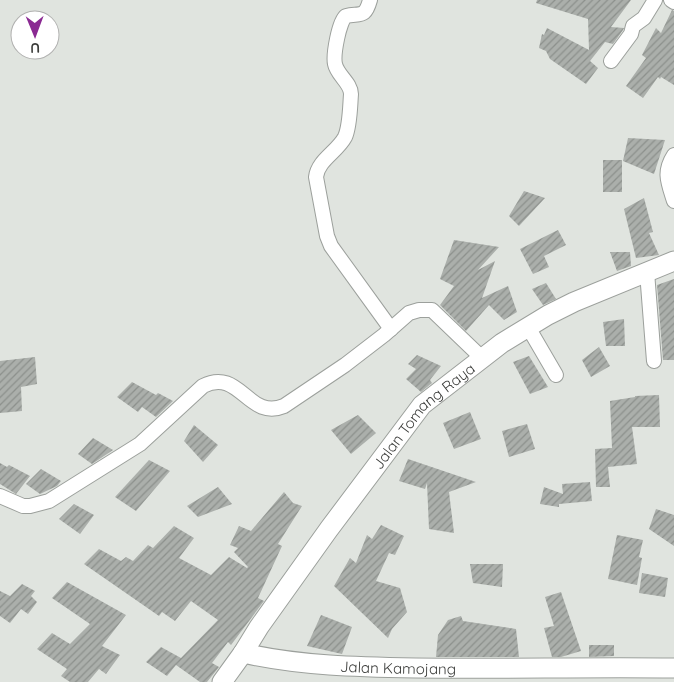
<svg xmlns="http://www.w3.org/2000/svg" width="674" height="682" viewBox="0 0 674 682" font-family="Quicksand,sans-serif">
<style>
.building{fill:url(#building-hatch)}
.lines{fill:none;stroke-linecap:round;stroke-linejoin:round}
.minor-casing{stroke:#9ca09c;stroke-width:16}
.secondary-casing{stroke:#9ca09c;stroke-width:21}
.minor{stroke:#fff;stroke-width:14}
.secondary{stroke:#fff;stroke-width:19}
.labels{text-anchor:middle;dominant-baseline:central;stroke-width:4;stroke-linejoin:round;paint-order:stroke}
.street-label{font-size:15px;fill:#3b3c3a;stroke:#fff}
</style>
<defs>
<pattern id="building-hatch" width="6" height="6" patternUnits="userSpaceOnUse" patternTransform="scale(1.25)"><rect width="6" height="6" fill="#abafab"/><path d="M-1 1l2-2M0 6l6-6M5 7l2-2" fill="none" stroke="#8c908c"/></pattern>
</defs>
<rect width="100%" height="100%" fill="#e0e4df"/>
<!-- building -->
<g class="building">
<polygon points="537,0 631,0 611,27 624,28 623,30 613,44 605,42 590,61 598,68 586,84 550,59 546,51 539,48 542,34 544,35 547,28 589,50 588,19 536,3"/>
<polygon points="672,10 674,11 674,85 661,77 660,79 658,77 643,98 626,86 646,58 642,55 656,28 661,33"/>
<polygon points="628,138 665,140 654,174 623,161"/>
<rect x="603" y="160" width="19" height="32"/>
<polygon points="524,191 545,198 519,226 509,216"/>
<polygon points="644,198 653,232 649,233 659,255 636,258 624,209"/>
<polygon points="558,230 566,245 544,256 549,267 533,274 520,249"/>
<polygon points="454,240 499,247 478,270 495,261 482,298 508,286 517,312 504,320 489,305 466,331 440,305 454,286 440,279"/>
<polygon points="610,252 630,252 631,266 617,271"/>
<polygon points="674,279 674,360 663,360 657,285"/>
<polygon points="546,283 556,299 543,305 532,289"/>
<polygon points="624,319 625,346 606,346 603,322"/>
<polygon points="599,347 610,366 591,377 582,360"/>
<polygon points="417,355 441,366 430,380 432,383 421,392 406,379 416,369 408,364"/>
<polygon points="529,356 548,387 530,394 513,362"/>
<polygon points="35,357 37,384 21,387 22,411 0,413 0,361"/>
<polygon points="132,382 156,395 158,393 173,401 156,417 142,407 138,412 117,397"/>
<polygon points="659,395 660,427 632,427 637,464 608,467 610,487 596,487 595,449 612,448 610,401 635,397 635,396"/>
<polygon points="470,412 481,439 454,449 443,423"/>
<polygon points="358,415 376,433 351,454 331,430"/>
<polygon points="527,424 535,449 509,457 502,431"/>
<polygon points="194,425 218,445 203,462 184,441"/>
<polygon points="93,438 113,450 92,464 78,454"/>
<polygon points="408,459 476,482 449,492 454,533 429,529 427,483 425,489 399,481"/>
<polygon points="149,460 170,471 136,511 115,497"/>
<polygon points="0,463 7,467 9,465 30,476 16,494 0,484"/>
<polygon points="41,469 61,481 57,486 40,494 26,484"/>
<polygon points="590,482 592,501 559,504 559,507 540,504 544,487 563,494 562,484"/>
<polygon points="218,487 232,504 198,517 187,506"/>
<polygon points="284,492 293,503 302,506 278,544 282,546 258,598 264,601 231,645 228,642 212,663 219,667 207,682 200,682 176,665 167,676 146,662 161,647 181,658 218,620 191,601 175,621 162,612 159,616 84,564 99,549 121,561 126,557 133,561 148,545 153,548 174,526 194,538 179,558 211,575 229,557 247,568 248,567 234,552 238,548 230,545 239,526 251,531"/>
<polygon points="74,504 94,515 80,534 59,519"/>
<polygon points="656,509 674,515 674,546 649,529"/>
<polygon points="381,525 404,536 395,555 389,553 376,581 400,588 407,612 392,629 388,638 334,586 350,558 356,563 367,535 372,539"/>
<polygon points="617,535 643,540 639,557 642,558 637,585 608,579"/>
<polygon points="470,564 503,564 502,587 473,583"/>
<polygon points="642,573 668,578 665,597 639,593"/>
<polygon points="67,582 126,615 102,646 120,655 106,674 99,669 88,682 70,682 61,676 67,669 37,649 52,633 70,644 90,624 52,598"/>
<polygon points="22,584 35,591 31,596 37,602 28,614 21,609 10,623 0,616 0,591 10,596"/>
<polygon points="561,592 581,651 561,657 552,657 544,628 554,626 545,597"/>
<polygon points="321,615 352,627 342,654 307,646"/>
<polygon points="461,616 463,621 516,629 519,657 436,657 438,635 448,620"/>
<polygon points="589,645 614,645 614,656 589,657"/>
</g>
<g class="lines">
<defs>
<g id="minor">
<path d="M370 0C365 18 361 13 346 16 339 21 333 55 335 64 337 75 351 83 351 94 350 107 350 126 345 137 337 152 318 160 316 177L327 236 331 246 391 329"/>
<polyline points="671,0 674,2"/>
<polyline points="611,61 631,34 633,26 644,18 655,0"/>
<path d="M674 155C663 172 668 182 674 201"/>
<polyline points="647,272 654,361"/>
<polyline points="528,327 556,375"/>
<path d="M0 496 23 506H30L49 501 140 444 203 386C240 367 248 421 284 406L345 365 384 335 409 313 419 310H432L482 358"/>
</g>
<g id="secondary">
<path id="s1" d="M243 653C301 666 358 667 416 668 502 669 588 667 674 668"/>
<path id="s2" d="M222 682 243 653 259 627 329 529 422 405 502 343 548 315 574 302 674 261"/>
</g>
</defs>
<!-- minor casing -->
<use href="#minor" class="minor-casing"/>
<!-- secondary casing -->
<use href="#secondary" class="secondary-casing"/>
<!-- minor -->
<use href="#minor" class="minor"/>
<!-- secondary -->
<use href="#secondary" class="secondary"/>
</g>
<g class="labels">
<!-- street labels -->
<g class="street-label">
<text stroke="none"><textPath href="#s2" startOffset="335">Jalan Tomang Raya</textPath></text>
<text stroke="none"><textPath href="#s1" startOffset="156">Jalan Kamojang</textPath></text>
</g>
</g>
<!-- north arrow -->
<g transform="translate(35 35) rotate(179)"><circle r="24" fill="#ffffff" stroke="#b1b1b0"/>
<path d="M0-4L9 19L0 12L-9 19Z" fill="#8a2992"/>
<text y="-8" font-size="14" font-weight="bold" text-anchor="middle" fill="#3b3c3a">U</text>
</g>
</svg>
